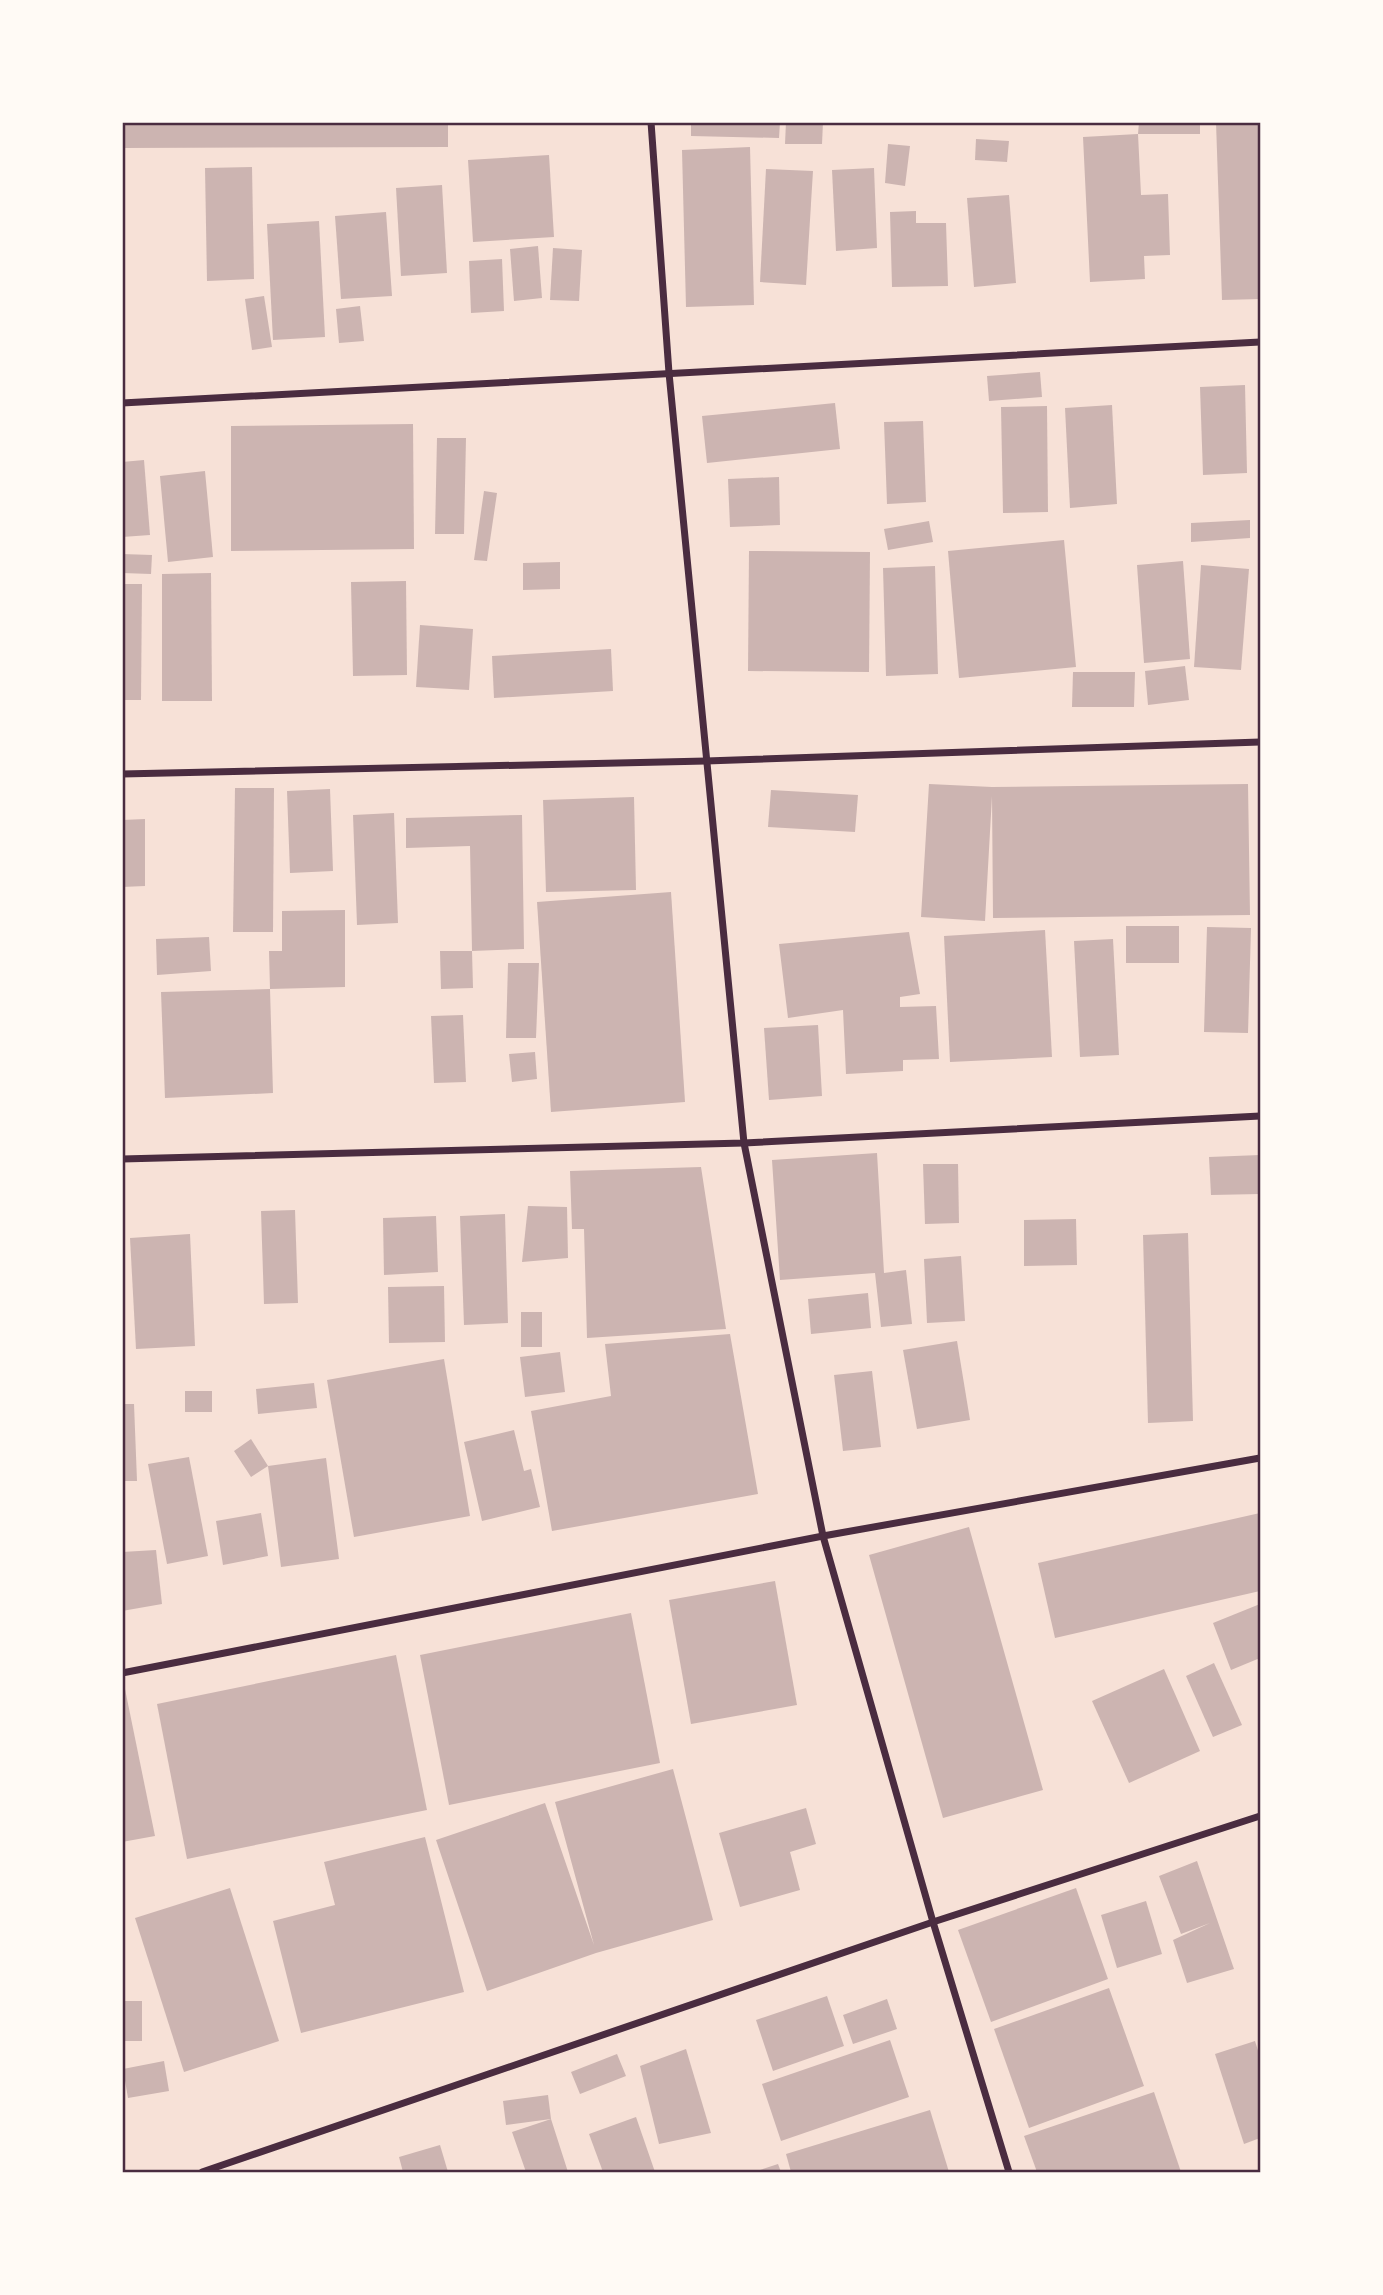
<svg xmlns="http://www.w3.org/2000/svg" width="1383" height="2295" viewBox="0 0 1383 2295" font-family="'DejaVu Sans',sans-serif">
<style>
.building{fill:#ccb4b1}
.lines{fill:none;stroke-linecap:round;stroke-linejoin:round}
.minor{stroke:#4a2c40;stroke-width:7}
.neatline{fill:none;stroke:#4a2c40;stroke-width:2.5}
</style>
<rect width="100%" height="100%" fill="#f7e1d7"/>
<!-- building -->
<g class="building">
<polygon points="122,122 448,122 448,147 122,148"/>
<polygon points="691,122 780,122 779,138 691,136"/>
<polygon points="786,122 823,122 822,144 785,144"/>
<polygon points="1139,122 1200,122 1200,134 1138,134"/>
<polygon points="1216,122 1260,122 1260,299 1222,300"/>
<polygon points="1138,134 1141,195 1168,194 1170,255 1144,256 1145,279 1090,282 1083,137"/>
<polygon points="976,139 1009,141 1007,162 975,160"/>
<polygon points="888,144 910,146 905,186 885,183"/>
<polygon points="750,147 754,305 686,307 682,150"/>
<polygon points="549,155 554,237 473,242 468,160"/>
<polygon points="252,167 254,279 207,281 205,168"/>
<polygon points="874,168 877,248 836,251 832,170"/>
<polygon points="766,169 813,171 806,285 760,282"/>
<polygon points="442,185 447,273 401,276 396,188"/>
<polygon points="1009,195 1016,283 974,287 967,198"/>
<polygon points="916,211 916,223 946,223 948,286 892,287 890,212"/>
<polygon points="386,212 392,296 341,299 335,216"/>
<polygon points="319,221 325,337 273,340 267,224"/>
<polygon points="538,246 542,298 514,301 510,249"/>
<polygon points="553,248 582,250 579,301 550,300"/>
<polygon points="502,259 504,311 471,313 469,261"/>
<polygon points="264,296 272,347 252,350 245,299"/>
<polygon points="360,306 364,341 339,343 336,309"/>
<polygon points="1040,372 1042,397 989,401 987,376"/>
<polygon points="1245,385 1247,473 1203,475 1200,387"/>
<polygon points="835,403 840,449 707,463 702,416"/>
<polygon points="1112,405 1117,504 1070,508 1065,408"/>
<polygon points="1047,406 1048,512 1003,513 1001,407"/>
<polygon points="923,421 926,502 887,504 884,422"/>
<polygon points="413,424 414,549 231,551 231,426"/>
<polygon points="437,438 466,438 464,534 435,534"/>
<polygon points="144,460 150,535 122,537 122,462"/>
<polygon points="205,471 213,557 168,562 160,476"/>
<polygon points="779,477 780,525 730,527 728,479"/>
<polygon points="484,491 497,493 487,561 474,560"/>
<polygon points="1250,520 1250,538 1191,542 1191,523"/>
<polygon points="929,521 933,542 888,550 884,529"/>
<polygon points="1064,540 1076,667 959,678 948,551"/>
<polygon points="749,551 870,552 869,672 748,671"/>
<polygon points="122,554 152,555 151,574 122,573"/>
<polygon points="1183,561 1190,659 1144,663 1137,565"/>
<polygon points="560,562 560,589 523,590 523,563"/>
<polygon points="1201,565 1249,569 1241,670 1194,667"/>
<polygon points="935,566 938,674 886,676 883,568"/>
<polygon points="211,573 212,701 162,701 162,574"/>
<polygon points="406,581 407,675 353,676 351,582"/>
<polygon points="122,584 142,584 141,700 122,700"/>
<polygon points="420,625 473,629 469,690 416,687"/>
<polygon points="611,649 613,691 494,698 492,656"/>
<polygon points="1185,666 1189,700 1148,705 1145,671"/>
<polygon points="1073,672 1135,672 1134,707 1072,707"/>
<polygon points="929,784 992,787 1248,784 1250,915 993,918 992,796 985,921 921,917"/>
<polygon points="235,788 274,788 273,932 233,932"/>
<polygon points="330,789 333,871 290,873 287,791"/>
<polygon points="771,790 858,795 855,832 768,827"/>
<polygon points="634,797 636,890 546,892 543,800"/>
<polygon points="394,813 398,923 357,925 353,815"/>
<polygon points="522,815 524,949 472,951 470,846 406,848 406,818"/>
<polygon points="145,819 145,886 122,887 122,820"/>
<polygon points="671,892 685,1102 551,1112 537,902"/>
<polygon points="345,910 345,987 270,989 269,951 282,951 282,911"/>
<rect x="1126" y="926" width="53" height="37"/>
<polygon points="1207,927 1251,928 1248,1033 1204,1032"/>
<polygon points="1045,930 1052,1057 950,1062 944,936"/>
<polygon points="909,932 920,994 900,997 900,1007 936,1006 939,1059 903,1060 903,1071 846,1074 843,1010 788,1018 779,944"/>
<polygon points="209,937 211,971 157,975 156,939"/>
<polygon points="1113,939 1119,1055 1080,1057 1074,941"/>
<polygon points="440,951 472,951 473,988 441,989"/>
<polygon points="508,963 539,963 536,1038 506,1038"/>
<polygon points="270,989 273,1093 165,1098 161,992"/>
<polygon points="463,1015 466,1082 434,1083 431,1016"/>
<polygon points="818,1025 822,1096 769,1100 764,1028"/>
<polygon points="535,1052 537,1079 512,1082 509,1054"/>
<polygon points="877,1153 884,1273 906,1270 912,1324 881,1327 875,1273 780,1280 772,1160"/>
<polygon points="1260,1155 1260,1194 1211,1195 1209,1157"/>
<polygon points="923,1164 958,1164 959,1223 925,1224"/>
<polygon points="701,1167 726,1329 587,1338 584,1229 572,1229 570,1171"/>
<polygon points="528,1206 567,1207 568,1258 522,1262"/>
<polygon points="295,1210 298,1303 264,1304 261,1211"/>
<polygon points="505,1214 508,1323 464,1325 460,1216"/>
<polygon points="436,1216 438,1272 384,1275 383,1218"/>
<polygon points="1076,1219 1077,1265 1024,1266 1024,1220"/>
<polygon points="1188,1233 1193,1421 1148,1423 1143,1235"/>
<polygon points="190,1234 195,1346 136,1349 130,1238"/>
<polygon points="961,1256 965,1321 927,1323 924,1259"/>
<polygon points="444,1286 445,1342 389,1343 388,1287"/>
<polygon points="868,1293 871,1328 811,1334 808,1299"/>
<rect x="521" y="1312" width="21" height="35"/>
<polygon points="730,1334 758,1494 552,1531 531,1411 611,1396 605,1344"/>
<polygon points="957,1341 970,1420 917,1429 903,1350"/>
<polygon points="560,1352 565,1392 525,1397 520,1357"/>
<polygon points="444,1359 470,1516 354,1537 327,1380"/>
<polygon points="872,1371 881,1447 843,1451 834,1375"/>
<polygon points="314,1383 317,1408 258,1414 256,1389"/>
<rect x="185" y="1391" width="27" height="21"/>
<polygon points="122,1404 134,1404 137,1481 122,1481"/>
<polygon points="514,1430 524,1471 531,1469 540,1507 482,1521 464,1442"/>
<polygon points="251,1439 268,1466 326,1458 339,1559 281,1567 268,1466 251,1477 234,1451"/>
<polygon points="189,1457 208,1556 167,1564 148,1464"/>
<polygon points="261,1513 268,1556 223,1565 216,1521"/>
<polygon points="1260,1513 1260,1591 1055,1638 1038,1563"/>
<polygon points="969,1527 1043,1790 943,1818 869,1555"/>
<polygon points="156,1550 162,1604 122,1611 122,1552"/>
<polygon points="775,1581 797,1705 691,1724 669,1600"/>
<polygon points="1260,1604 1260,1658 1231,1670 1213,1623"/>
<polygon points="631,1613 660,1763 449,1805 420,1655"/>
<polygon points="396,1655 427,1810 187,1859 157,1704"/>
<polygon points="1214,1663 1242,1725 1213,1737 1186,1676"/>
<polygon points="1164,1669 1200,1751 1129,1783 1092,1701"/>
<polygon points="122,1689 125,1689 155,1836 122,1842"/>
<polygon points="673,1769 713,1920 596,1953 487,1991 436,1840 545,1803 594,1945 555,1802"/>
<polygon points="806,1808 816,1844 790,1852 800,1890 740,1907 719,1833"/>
<polygon points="425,1837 464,1992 301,2033 273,1921 335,1905 324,1862"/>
<polygon points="1197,1861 1234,1969 1187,1983 1173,1940 1210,1923 1181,1934 1159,1876"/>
<polygon points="230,1888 279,2041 184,2072 135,1918"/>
<polygon points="1076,1888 1108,1979 991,2022 958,1930"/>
<polygon points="1146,1901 1162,1954 1117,1968 1101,1915"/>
<polygon points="1109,1988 1144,2086 1029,2128 994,2029"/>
<polygon points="827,1996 844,2046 773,2071 756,2020"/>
<polygon points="887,1999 897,2029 853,2044 843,2015"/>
<rect x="122" y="2001" width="20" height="40"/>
<polygon points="890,2040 909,2097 781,2141 762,2084"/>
<polygon points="1255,2041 1260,2057 1260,2138 1244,2144 1215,2054"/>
<polygon points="686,2049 711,2133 659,2144 640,2066"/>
<polygon points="617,2054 626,2076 580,2094 571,2072"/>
<polygon points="164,2061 169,2091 128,2098 123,2069"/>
<polygon points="1154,2092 1181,2172 1037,2172 1024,2136"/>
<polygon points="548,2095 551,2119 568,2172 526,2172 512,2132 551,2119 506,2125 503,2101"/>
<polygon points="930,2110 949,2172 791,2172 786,2154"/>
<polygon points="636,2117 655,2172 603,2172 589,2134"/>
<polygon points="440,2145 448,2172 403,2172 399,2157"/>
<polygon points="778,2164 781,2172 754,2172"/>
</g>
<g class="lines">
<!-- minor -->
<g class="minor">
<polyline points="651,122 669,373 744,1143 823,1536 933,1922 1009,2172"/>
<polyline points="122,403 1260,342"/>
<polyline points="122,774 706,761 1260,742"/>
<polyline points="122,1159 744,1143 1260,1116"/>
<polyline points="122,1673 823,1536 1260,1458"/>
<polyline points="202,2172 933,1922 1260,1816"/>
</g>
</g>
<!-- border -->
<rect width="1383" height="2295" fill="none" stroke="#fffaf5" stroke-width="248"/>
<rect x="124" y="124" width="1135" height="2047" class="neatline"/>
</svg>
